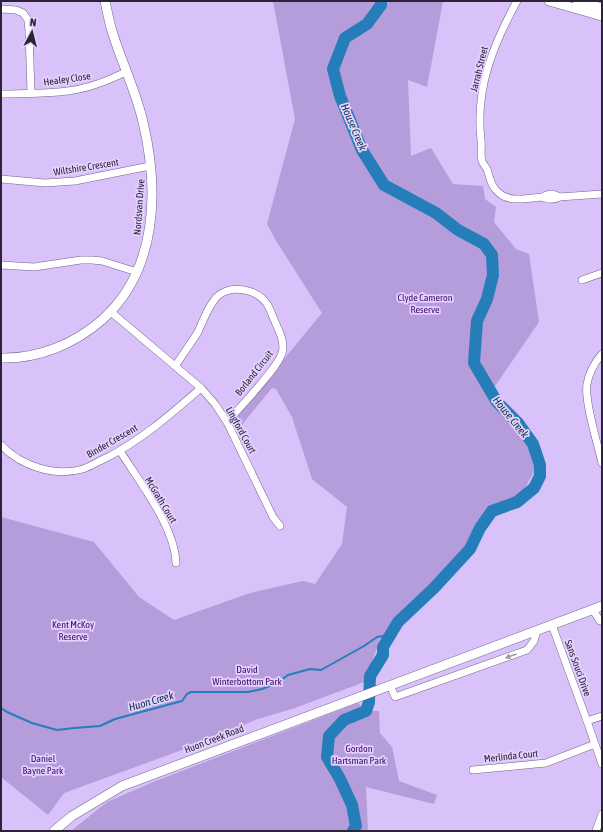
<svg xmlns="http://www.w3.org/2000/svg" width="603" height="832" viewBox="0 0 603 832" font-family="'Asap Condensed',sans-serif">
<style>
.green{fill:#b59cda}
.lines{fill:none;stroke-linecap:round;stroke-linejoin:round}
.stream{stroke:#257eb9;stroke-width:2}
.river{stroke:#257eb9;stroke-width:12}
.street-casing{stroke:#756192;stroke-width:8}
.secondary-casing{stroke:#756192;stroke-width:10}
.street{stroke:#fff;stroke-width:7}
.secondary{stroke:#fff;stroke-width:9}
.oneway{fill:#a09ca5}
.labels{text-anchor:middle;dominant-baseline:central;stroke-width:3.5;stroke-linejoin:round;paint-order:stroke}
.street-label{font-size:10px;fill:#2c2338;stroke:#e3d2fe}
.park-label{font-size:10px;fill:#40086c;stroke:#e3d2fe}
.water-label{font-size:11px;font-style:italic;fill:#0c3049;stroke:#e3d2fe}
</style>
<rect width="100%" height="100%" fill="#d8c2f9"/>
<!-- green -->
<g class="green">
<polygon points="273,1 443,1 427,87 408,80 411,156 431,148 453,184 483,186 485,199 496,207 494,222 516,249 529,254 539,322 493,389 507,417 523,435 536,458 537,467 520,496 493,515 464,551 443,575 421,594 380,639 368,673 367,681 295,708 255,720 215,738 64,793 48,815 1,777 1,517 94,542 139,597 174,620 250,593 303,581 315,584 342,544 347,507 312,479 292,417 276,389 272,388 241,426 236,417 322,313 275,239 267,224 295,119"/>
<polygon points="358,703 366,711 379,711 380,733 392,747 399,781 437,795 434,804 366,787 368,831 71,831 107,802 153,782"/>
</g>
<g class="lines">
<!-- stream -->
<polyline class="stream" points="1,708 7,712 32,723 57,730 74,728 100,726 115,719 182,701 187,694 191,692 248,692 262,689 277,683 288,675 310,669 321,670 364,646 377,637 390,635"/>
<!-- river -->
<polyline class="river" points="353,831 356,826 352,805 340,779 327,757 329,736 344,720 366,711 369,702 370,676 383,655 383,647 398,622 434,588 470,549 480,528 492,511 517,502 534,488 540,476 540,465 533,444 518,423 497,402 474,363 477,321 487,299 493,275 492,255 484,244 458,230 436,213 384,185 362,150 340,96 333,69 345,38 367,24 381,5 381,1"/>
<defs>
<g id="street">
<path d="M517 1C493 45 475 89 481 140 482 147 480 154 482 161 483 164 485 166 487 169 490 178 491 187 499 193 510 203 530 198 543 197 549 200 554 200 559 197L602 194"/>
<polyline points="1,9 16,10 23,13 28,20 29,31 31,93"/>
<path d="M1 94C33 93 67 95 97 84 107 81 117 76 126 72"/>
<polyline points="1,179 45,183 75,181 150,166"/>
<path d="M543 197C549 193 553 193 559 197"/>
<polyline points="1,265 34,267 81,260 92,260 102,261 137,272"/>
<polyline points="582,280 602,273"/>
<polyline points="111,312 201,388 215,404 227,422 273,517 280,526"/>
<path d="M602 354C595 362 589 373 587 384 584 401 598 445 602 463"/>
<path d="M176 365C183 354 191 343 198 332 203 321 210 302 219 295 233 284 258 290 267 304 271 310 273 318 276 324 280 333 285 343 282 353 278 368 239 408 227 422"/>
<path d="M1 445C21 466 54 477 83 469 91 466 99 461 108 457 143 439 172 413 201 388"/>
<path d="M120 451C139 481 175 527 176 563"/>
<polyline points="593,610 600,621 602,620"/>
<polyline points="552,625 587,721 602,764"/>
<polyline points="390,685 395,697 527,650 534,641 537,631"/>
<polyline points="587,721 602,716"/>
<polyline points="473,770 546,763 595,744"/>
<polyline points="596,831 602,814"/>
</g>
<g id="secondary">
<polyline points="549,1 602,16"/>
<polyline points="577,1 602,8"/>
<path d="M1 358C38 359 75 344 103 319 158 269 159 189 143 122 136 91 121 61 112 31 109 21 107 11 105 1"/>
<polyline points="54,831 72,816 122,786 602,606"/>
</g>
</defs>
<!-- street casing -->
<use href="#street" class="street-casing"/>
<!-- secondary casing -->
<use href="#secondary" class="secondary-casing"/>
<!-- street -->
<use href="#street" class="street"/>
<!-- secondary -->
<use href="#secondary" class="secondary"/>
</g>
<!-- one-way arrows -->
<defs><path id="oneway-solid" d="M-6-.8H1V-3.2L6.5 0L1 3.2V.8H-6Z"/></defs>
<use class="oneway" href="#oneway-solid" transform="translate(511 656) rotate(160)"/>
<g class="labels">
<!-- street labels -->
<g class="street-label">
<text transform="translate(479 69) rotate(-76)">Jarrah Street</text>
<text transform="translate(67 79) rotate(-8)">Healey Close</text>
<text transform="translate(86 167) rotate(-9)">Wiltshire Crescent</text>
<text transform="translate(139 207) rotate(-86)">Nordsvan Drive</text>
<text transform="translate(254 373) rotate(-52)">Borland Circuit</text>
<text transform="translate(241 430) rotate(61)">Lingford Court</text>
<text transform="translate(112 441) rotate(-30)">Binder Crescent</text>
<text transform="translate(161 500) rotate(59)">McGrath Court</text>
<text transform="translate(578 668) rotate(70)">Sans Souci Drive</text>
<text transform="translate(214 739) rotate(-21)">Huon Creek Road</text>
<text transform="translate(511 756) rotate(-6)">Merlinda Court</text>
</g>
<!-- park labels -->
<g class="park-label">
<text x="425" y="297">Clyde Cameron<tspan x="425" dy="12">Reserve</tspan></text>
<text x="73" y="624">Kent McKoy<tspan x="73" dy="12">Reserve</tspan></text>
<text x="247" y="669">David<tspan x="247" dy="12">Winterbottom Park</tspan></text>
<text x="359" y="748">Gordon<tspan x="359" dy="12">Hartsman Park</tspan></text>
<text x="43" y="758">Daniel<tspan x="43" dy="12">Bayne Park</tspan></text>
</g>
<!-- water labels -->
<g class="water-label">
<text transform="translate(354 127) rotate(67)">House Creek</text>
<text transform="translate(511 417) rotate(51)">House Creek</text>
<text transform="translate(151 701) rotate(-16)">Huon Creek</text>
</g>
</g>
<!-- border -->
<rect width="603" height="832" fill="none" stroke="#2c2338" stroke-width="4"/>
<!-- north arrow -->
<g transform="translate(32 32) rotate(7)" stroke="#e3d2fe" stroke-width="3" paint-order="stroke">
<path d="M0-3L7 15L0 10L-7 15Z" fill="#2c2338"/>
<text y="-6" font-size="11" font-weight="bold" text-anchor="middle" fill="#2c2338">N</text>
</g>
</svg>
